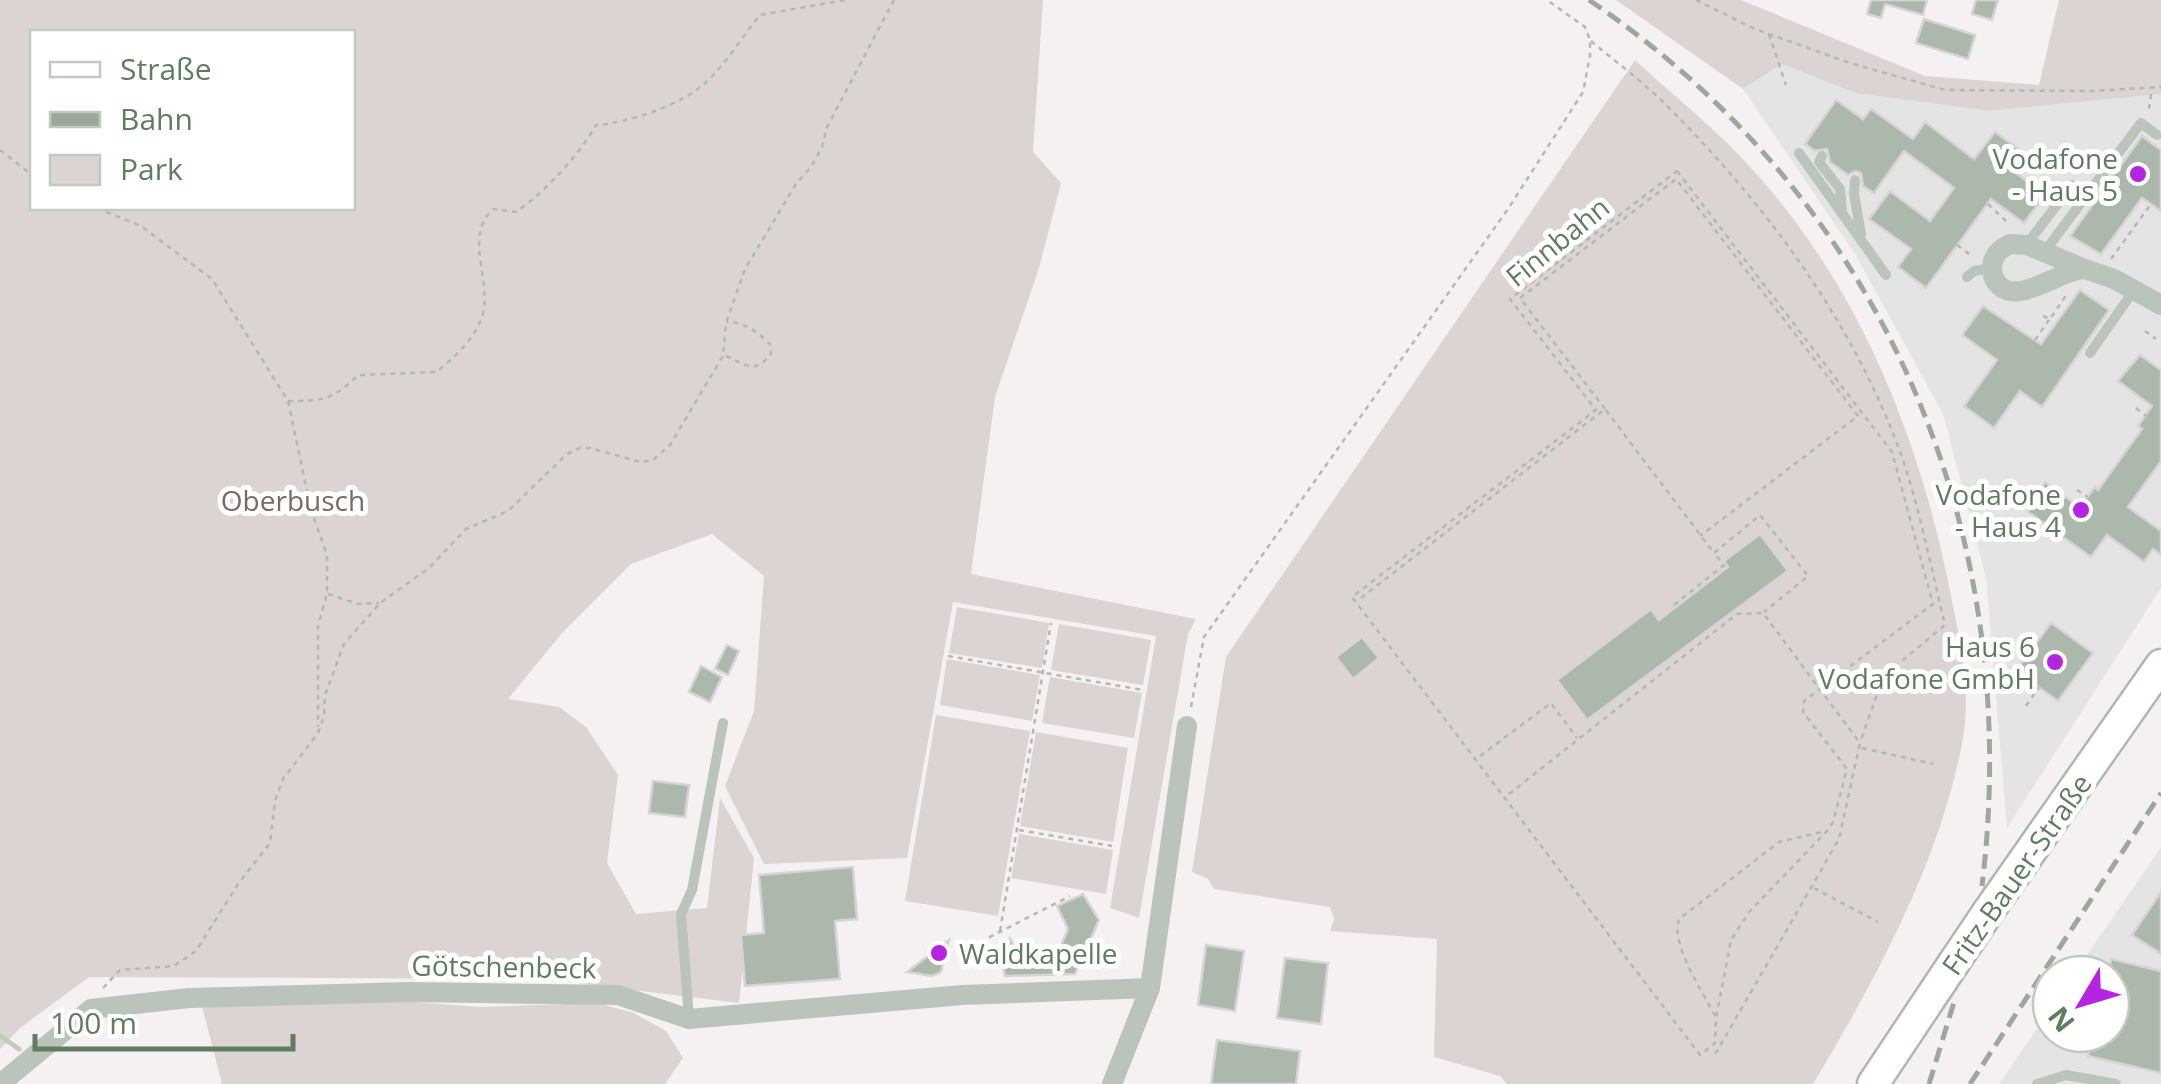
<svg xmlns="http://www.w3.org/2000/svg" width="2161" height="1084" viewBox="0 0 2161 1084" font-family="'Open Sans',sans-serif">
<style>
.built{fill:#e5e4e4}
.green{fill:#dcd4d2;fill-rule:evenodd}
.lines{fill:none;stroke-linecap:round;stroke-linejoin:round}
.stream{stroke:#c1cdbd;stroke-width:5}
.building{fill:#acb8ab;stroke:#d6d4d5;stroke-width:2.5}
.secondary-casing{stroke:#aeb8ae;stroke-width:35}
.path{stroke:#b2b9b2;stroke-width:2.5;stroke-dasharray:5 5;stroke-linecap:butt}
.lane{stroke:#bbc4bb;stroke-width:10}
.street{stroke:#bbc4bb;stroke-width:20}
.secondary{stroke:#fff;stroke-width:30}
.rail{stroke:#9ba89b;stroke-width:5;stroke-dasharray:15 8;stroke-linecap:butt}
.secondary-bridge-casing{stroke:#aeb8ae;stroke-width:35;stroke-linecap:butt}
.path-bridge{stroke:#b2b9b2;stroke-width:2.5;stroke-dasharray:5 5;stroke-linecap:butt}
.secondary-bridge{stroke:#fff;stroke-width:30}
.poi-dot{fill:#b523e3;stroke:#fff;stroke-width:4}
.labels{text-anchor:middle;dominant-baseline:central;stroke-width:10;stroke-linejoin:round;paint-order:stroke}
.poi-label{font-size:28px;fill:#617c60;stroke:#fff;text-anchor:end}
.street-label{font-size:28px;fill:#617c60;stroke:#fff}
.park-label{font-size:28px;fill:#796a63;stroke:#fff}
</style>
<rect width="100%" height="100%" fill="#f5f1f3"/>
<!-- built -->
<g class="built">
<polygon points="1782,64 1855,93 1989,111 2161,94 2161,588 2007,828 1986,578 1943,414 1855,254 1743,89"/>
<polygon points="2161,847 2161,1084 1999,1084 2051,1008 2051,1034 2111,1034 2111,974 2074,974"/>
</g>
<!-- green -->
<g class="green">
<path d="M0 0H1043L1033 152 1061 183 1039 268 995 397 971 574 1196 619 1188 634 1139 918 1110 908 1156 636 953 602 907 858 764 864 725 786 754 711 764 576 712 534 631 564 563 632 508 699 559 707 586 727 618 775 607 863 636 914 707 908 720 798 754 858 739 1003 544 979 89 977 20 1028 0 1049ZM32 32H352V208H32Z"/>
<polygon points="1616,0 1741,0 1925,76 2039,85 2059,0 2161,0 2161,94 1989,111 1855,93 1782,64 1743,89"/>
<path d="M1635 60C1666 89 1700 116 1730 146 1848 263 1915 421 1948 581 1958 631 1972 687 1963 738 1941 860 1876 979 1813 1084H1507L1500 1076 1434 1057 1437 939 1330 931 1334 919 1330 907 1214 889 1208 879 1192 872 1226 657Z"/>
<polygon points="957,607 1049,623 1042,668 949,653"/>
<polygon points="1059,624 1151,640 1143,685 1051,670"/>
<polygon points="947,659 1040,675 1032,721 940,705"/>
<polygon points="1050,677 1142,693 1134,738 1042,723"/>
<polygon points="936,715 1030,731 998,916 905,901"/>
<polygon points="1036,732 1128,748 1113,842 1020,826"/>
<polygon points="1019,834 1113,850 1106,894 1011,878"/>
<polygon points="361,998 480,1007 598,1003 634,1013 666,1031 683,1058 665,1084 222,1084 202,1006"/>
</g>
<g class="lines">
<!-- stream -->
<polyline class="stream" points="0,1036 19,1049"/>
</g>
<!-- building -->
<g class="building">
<polygon points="1871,0 1927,0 1923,15 1885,4 1881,18 1867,14"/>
<polygon points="1976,0 1998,0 1992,20 1972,14"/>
<polygon points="1924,19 1975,35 1968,59 1916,43"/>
<polygon points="1836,100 1863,119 1871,109 1913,139 1925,122 1974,159 1995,132 2024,153 2012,170 2045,195 2024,223 1991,199 1926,288 1898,267 1911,249 1869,219 1890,191 1930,221 1954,188 1904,151 1874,193 1863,186 1861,173 1855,171 1848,175 1830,162 1827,149 1815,151 1805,144"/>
<polygon points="2142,136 2161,150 2161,211 2142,198 2101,254 2070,236"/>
<polygon points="2080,290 2109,310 2042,407 2020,391 1994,428 1964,406 1997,360 1962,335 1983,306 2041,344"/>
<polygon points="2140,355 2161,370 2161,461 2128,507 2161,531 2161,555 2153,549 2144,562 2107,535 2091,557 2028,512 2045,482 2080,507 2095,487 2098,490 2142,429 2138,426 2152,406 2118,381"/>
<polygon points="1760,534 1788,571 1587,720 1557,680 1651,609 1659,620 1728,567 1724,561"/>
<polygon points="2051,623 2093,653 2058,701 2016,671"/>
<polygon points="1362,637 1379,658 1353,679 1336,657"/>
<polygon points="727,645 739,651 728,675 715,669"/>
<polygon points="701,666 722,677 710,702 689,692"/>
<polygon points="653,781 689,785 685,817 649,813"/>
<polygon points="853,867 857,919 835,921 840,979 745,986 741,935 764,933 759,875"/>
<polygon points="2161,892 2161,954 2132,935"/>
<polygon points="1083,894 1099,920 1075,974 1005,976 998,944 1010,938 1017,951 1060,948 1068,929 1057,906"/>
<polygon points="949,940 941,972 932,976 907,972"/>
<polygon points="1206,945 1244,951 1235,1011 1198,1005"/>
<polygon points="1285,958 1328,963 1321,1024 1277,1018"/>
<polygon points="2111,959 2161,971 2161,1073 2088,1056 2094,1034 2111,1034 2111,974 2108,974"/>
<polygon points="1217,1040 1300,1051 1296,1084 1211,1084"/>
</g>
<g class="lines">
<defs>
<g id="secondary">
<polyline points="1988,912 2161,665"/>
<polyline points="1873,1084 1953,964"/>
</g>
</defs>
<!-- secondary casing -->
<use href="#secondary" class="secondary-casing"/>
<!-- path -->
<g class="path">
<polyline points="1696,0 1755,29 1850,63 1945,90 2091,91 2161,87"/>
<polyline points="1769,34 1786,85"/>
<path d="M1591 41C1616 62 1643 82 1666 105 1768 206 1857 327 1904 463 1921 515 1932 572 1945 625L1883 677 1860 743"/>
<polyline points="2149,109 2152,88"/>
<polyline points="0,150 32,175"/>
<polygon points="1677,171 1892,452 1933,604 1804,701 1803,712 1847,769 1833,822 1828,830 1749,912 1731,940 1716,1018 1715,1043 1700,1055 1352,597 1596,410 1510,299"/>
<polyline points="1988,204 2008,223"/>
<polyline points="97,208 141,226 212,279 288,401 311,510 327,555 327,593 318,626 318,727"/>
<polyline points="1957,245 1972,256"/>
<polyline points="2111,259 2151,204"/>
<polyline points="2043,316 2050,319 2067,294"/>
<polyline points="2145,331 2156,339"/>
<polyline points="2035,340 2049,320"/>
<path d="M726 356C747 365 754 375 771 354L770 344C758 333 744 321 727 322"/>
<path d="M288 401C322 401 333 400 358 375L436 372C454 358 474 340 482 317 493 282 463 236 493 209L516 212C544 193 580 154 596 125 627 123 682 105 705 83 726 64 742 37 760 15L845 0"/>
<polyline points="2136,408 2146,416"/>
<polyline points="1605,409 1520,298 1676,179 1858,416 1700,536"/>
<polyline points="2077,490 2088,497"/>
<polyline points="328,594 358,604 379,603"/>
<polyline points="1361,598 1605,409 1714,553"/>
<polyline points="1674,605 1724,565 1714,553 1760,515 1808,576 1764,612"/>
<polyline points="948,656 1143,690"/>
<polyline points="2026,706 2039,687"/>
<polyline points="1191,707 1204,637 1508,209 1583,92 1590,56 1590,40 1585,27 1547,0"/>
<polyline points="1862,748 1933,764"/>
<polyline points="1480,756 1551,703 1577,738"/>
<polyline points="1509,794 1737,614 1763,613 1860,743 1839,839 1713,1058"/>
<polyline points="1019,830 1112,846"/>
<polyline points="1814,888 1878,922"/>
<polyline points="1000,931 1051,623"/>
<polyline points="980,942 1070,896"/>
<polyline points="103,988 120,970 174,966 196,951 238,884 270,843 275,801 283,779 318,733 324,716 325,695 344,644 380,603 429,568 466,529 508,511 567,454 580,448 590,448 641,462 653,460 670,445 723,356 726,323 745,269 796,184 811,167 822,147 827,127 894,0"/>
<path d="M1715 1016C1703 992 1670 944 1679 919L1779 842 1826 831"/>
</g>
<!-- lane -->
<g class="lane">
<polyline points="1799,153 1886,275"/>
<polyline points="1822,156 1819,162 1840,189 1842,212"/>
<polyline points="1855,180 1854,194 1861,234"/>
<polyline points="2027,244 2072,185"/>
<polyline points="2045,251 2141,123 2157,135"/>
<polyline points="1967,277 1974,271 1992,268"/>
<polyline points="2090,353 2134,290"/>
<polyline points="689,1018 681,914 692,890 723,723"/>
<polyline points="2037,1084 2066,1075 2116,1084"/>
</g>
<!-- street -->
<g class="street">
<path d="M2010 244 2027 245 2085 269C2058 270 2016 308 1997 283 1992 277 1991 269 1993 261 1996 252 2002 248 2010 244Z"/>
<polyline points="2085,269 2114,279 2161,305"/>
<polyline points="0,1084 91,1009 189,998 410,992 618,995 689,1019 962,995 1150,988"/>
<polyline points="1112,1084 1150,988 1187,726"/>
</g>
<!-- secondary -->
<use href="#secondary" class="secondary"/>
<!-- rail -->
<g class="rail">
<path d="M1589 0C1885 200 2025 535 1982 886"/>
<polyline points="1929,1084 1954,1002"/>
<polyline points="1970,1084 2161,793"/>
</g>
<defs>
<polyline id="secondary-bridge" points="1953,964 1988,912"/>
</defs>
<!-- secondary-bridge casing -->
<use href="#secondary-bridge" class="secondary-bridge-casing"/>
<!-- path-bridge -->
<g class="path-bridge">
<polyline points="1983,890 1994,875"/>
<polyline points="1943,1008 1957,988"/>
</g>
<!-- secondary-bridge -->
<use href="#secondary-bridge" class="secondary-bridge"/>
</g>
<!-- markers -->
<g class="poi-dot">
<circle cx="2138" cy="174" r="10"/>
<circle cx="2081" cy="510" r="10"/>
<circle cx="2055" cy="662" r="10"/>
<circle cx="939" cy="953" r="10"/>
</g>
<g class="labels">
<!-- poi labels -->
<g class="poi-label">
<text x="2118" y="158">Vodafone<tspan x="2118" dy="32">- Haus 5</tspan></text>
<text x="2061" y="494">Vodafone<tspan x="2061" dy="32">- Haus 4</tspan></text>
<text x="2035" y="646">Haus 6<tspan x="2035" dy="32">Vodafone GmbH</tspan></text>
<text x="959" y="953" text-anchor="start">Waldkapelle</text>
</g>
<!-- street labels -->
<g class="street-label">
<text transform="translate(1557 241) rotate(-39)">Finnbahn</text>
<text transform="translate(2016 874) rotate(-55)">Fritz-Bauer-Straße</text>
<text transform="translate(504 966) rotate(1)">Götschenbeck</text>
</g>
<!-- park labels -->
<g class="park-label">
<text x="293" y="500">Oberbusch</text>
</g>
</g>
<!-- legend -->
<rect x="30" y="30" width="325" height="180" fill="#ffffff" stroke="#c0cbbf" stroke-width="2.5"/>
<rect x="50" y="62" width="50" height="15" fill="#ffffff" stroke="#c0cbbf" stroke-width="2.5"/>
<text x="120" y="80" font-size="30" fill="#617c60">Straße</text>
<rect x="50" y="112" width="50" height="15" fill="#9ba89b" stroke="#c0cbbf" stroke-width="2.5"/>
<text x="120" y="130" font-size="30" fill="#617c60">Bahn</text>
<rect x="50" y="155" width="50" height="30" fill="#dcd4d2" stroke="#c0cbbf" stroke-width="2.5"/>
<text x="120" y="180" font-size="30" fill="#617c60">Park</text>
<!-- north arrow -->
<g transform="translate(2081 1004) rotate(232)"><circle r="48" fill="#ffffff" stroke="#c0cbbf" stroke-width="2.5"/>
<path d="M0-8L18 38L0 25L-18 38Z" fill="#b523e3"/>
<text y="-15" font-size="28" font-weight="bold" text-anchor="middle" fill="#617c60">N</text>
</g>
<!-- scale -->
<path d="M35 1034v15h258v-15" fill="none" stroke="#617c60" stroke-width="5"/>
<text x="50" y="1034" font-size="30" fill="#617c60" stroke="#ffffff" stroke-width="8" paint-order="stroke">100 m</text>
</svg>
